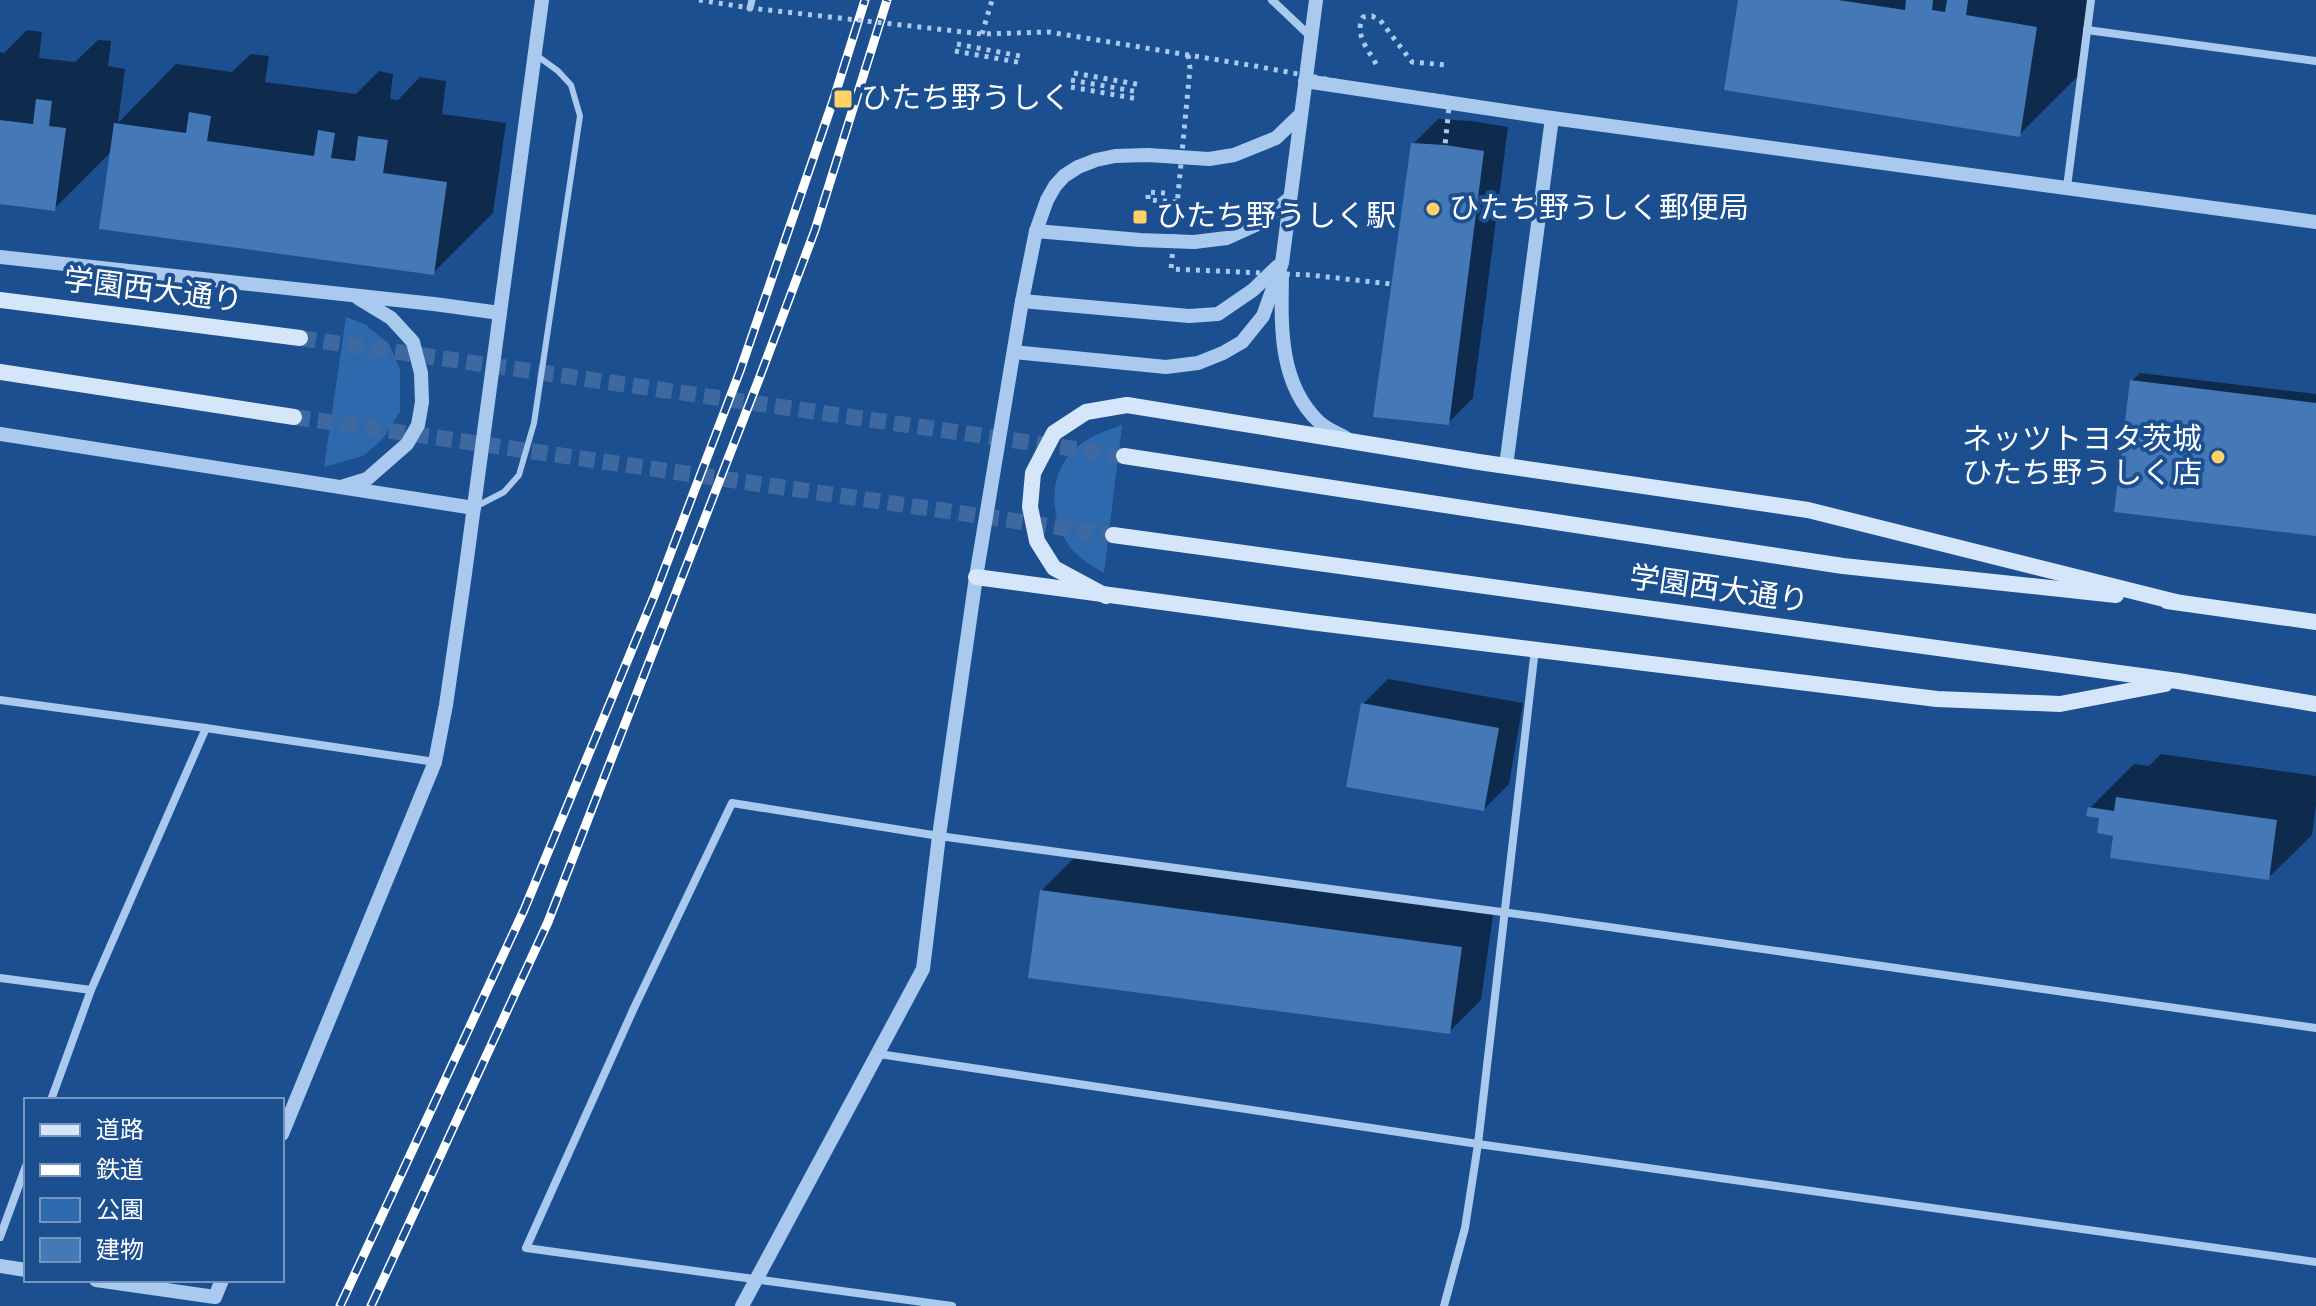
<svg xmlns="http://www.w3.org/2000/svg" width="2316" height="1306" viewBox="0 0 2316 1306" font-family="'Sofia Sans Condensed','Noto Sans JP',sans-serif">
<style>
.green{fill:#2e69ad}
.shadow{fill:#0007}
.building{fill:#4478b7}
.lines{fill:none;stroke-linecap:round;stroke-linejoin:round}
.secondary-tunnel{stroke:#3d69a0;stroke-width:16;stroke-dasharray:16 8;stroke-linecap:butt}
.path{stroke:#a9c9ee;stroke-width:5;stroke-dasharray:4 6;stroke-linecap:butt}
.service{stroke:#a9c9ee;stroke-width:6}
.pedestrian{stroke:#a9c9ee;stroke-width:7}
.minor{stroke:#a9c9ee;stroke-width:8}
.tertiary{stroke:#a9c9ee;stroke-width:14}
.secondary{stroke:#d6e6fa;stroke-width:16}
.rail-casing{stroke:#fff;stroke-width:9}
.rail{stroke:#1b4f8f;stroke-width:6;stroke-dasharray:18;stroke-linecap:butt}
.path-bridge{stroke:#a9c9ee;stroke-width:5;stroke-dasharray:4 6;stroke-linecap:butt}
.poi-dot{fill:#ffd166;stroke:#1b4f8f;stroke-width:3}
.labels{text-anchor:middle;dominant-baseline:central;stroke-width:8;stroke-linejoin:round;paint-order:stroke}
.poi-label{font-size:30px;fill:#fff;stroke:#1b4f8f;text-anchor:start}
.street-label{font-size:30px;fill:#fff;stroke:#1b4f8f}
</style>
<rect width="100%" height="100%" fill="#1b4f8f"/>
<!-- green -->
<g class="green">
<polygon points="346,317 366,325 389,344 400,369 400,412 382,440 363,456 324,467"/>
<path d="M1122 425 1104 573C1089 564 1074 556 1066 541 1046 506 1051 461 1087 440 1097 433 1110 430 1122 425Z"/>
</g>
<!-- shadow -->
<g class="shadow">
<polygon points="1740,0 2090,0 2079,75 2019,135"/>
<polygon points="27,30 42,32 39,58 75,62 98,40 111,41 108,66 125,69 118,123 176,64 232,72 251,54 269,56 265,82 356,94 379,71 393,74 390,99 398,100 420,77 446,81 442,114 506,123 493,213 433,273 112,151 54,209 0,202 0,52 4,53"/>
<polygon points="1438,119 1471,121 1508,127 1473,398 1448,423 1413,144"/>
<polygon points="2140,373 2316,394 2316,534 2132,381"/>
<polygon points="1388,679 1523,703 1509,784 1484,809 1363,704"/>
<polygon points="2161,754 2316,776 2316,805 2312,835 2268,878 2115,834 2102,817 2090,808 2134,764 2149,766"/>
<polygon points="1074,858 1493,915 1481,1000 1449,1032 1042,890"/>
</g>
<!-- building -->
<g class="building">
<polygon points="1738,0 1838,0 1905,10 1906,0 1933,0 1932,10 1945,12 1947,0 1968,0 1966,15 2037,27 2020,137 1724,90"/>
<polygon points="36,99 52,101 49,126 66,128 55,211 0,204 0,120 33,124"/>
<polygon points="189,112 211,116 207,141 314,156 318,130 335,133 331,158 355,161 358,136 388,140 383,173 447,182 434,275 99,229 114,123 186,133"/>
<polygon points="1411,143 1445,145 1484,151 1449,425 1373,417"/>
<polygon points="2130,380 2316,403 2316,536 2114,512"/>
<polygon points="1361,703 1499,728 1484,811 1346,787"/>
<polygon points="2116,797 2277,820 2269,880 2110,858 2113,836 2097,833 2099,818 2086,816 2088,807 2114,811"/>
<polygon points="1040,890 1462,947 1450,1034 1028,978"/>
</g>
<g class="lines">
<!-- secondary-tunnel -->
<g class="secondary-tunnel">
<polyline points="300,338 1124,456"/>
<polyline points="294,417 1113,535"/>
</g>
<!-- path -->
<g class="path">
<polyline points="982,34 992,0"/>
<polyline points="957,44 1025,57"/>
<polyline points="955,51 1023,63"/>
<path d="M1376 64C1368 49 1354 34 1363 17L1372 16 1380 20 1412 62 1447 65"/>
<polyline points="1074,73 1141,85"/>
<polyline points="1071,80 1139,92"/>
<polyline points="1071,87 1138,99"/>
<polyline points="1165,193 1148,192 1148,200 1177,202"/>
</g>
<!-- service -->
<polyline class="service" points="477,506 504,492 519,475 534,423 580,116 571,85 558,71 536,55"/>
<!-- pedestrian -->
<polyline class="pedestrian" points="750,8 752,0"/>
<!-- minor -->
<g class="minor">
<polyline points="1272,0 1311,37"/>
<polyline points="2087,30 2316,61"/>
<polyline points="2067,187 2091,0"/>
<polyline points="0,700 206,728 435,762"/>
<polyline points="0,978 91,990"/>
<polyline points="879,1054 1478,1144 2316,1262"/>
<polyline points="51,1100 91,990 206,728"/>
<polyline points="0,1237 26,1166"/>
<polyline points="952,1306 526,1248 634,1008 732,803 939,836 1539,917 2316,1028"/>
<polyline points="1444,1306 1465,1228 1478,1144 1535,649"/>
</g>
<!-- tertiary -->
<g class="tertiary">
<polyline points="1305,81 1552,118 2316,222"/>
<polyline points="1036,231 1140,240 1194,242 1227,238 1260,223 1290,198"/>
<polyline points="0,257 434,304 500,313"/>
<path d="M1282 276C1281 327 1279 384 1319 422 1326 429 1337 433 1346 438"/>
<polyline points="1022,301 1189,316 1218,314 1253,290 1278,266"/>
<polyline points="1014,352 1166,367 1198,363 1223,353 1242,342 1263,316 1282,263 1316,0"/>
<polyline points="0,434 474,508"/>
<polyline points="1506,466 1552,118"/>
<polyline points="344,486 367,479 407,444 418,425 422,402 421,373 413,342 391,318 358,298"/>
<polyline points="282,1134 435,762 446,705 464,581 542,0"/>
<polyline points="0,1266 26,1270"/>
<polyline points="96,1280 215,1297 222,1280"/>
<polyline points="742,1306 923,969 939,836 976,577 1022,301 1036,231 1047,200 1055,186 1064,176 1078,167 1096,160 1115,156 1148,155 1209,159 1234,155 1276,138 1300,115"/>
</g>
<!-- secondary -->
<g class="secondary">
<polyline points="0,300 300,338"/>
<polyline points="0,372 294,417"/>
<polyline points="1124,456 1843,566 2116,595"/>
<polyline points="1113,535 2178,681 2316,704"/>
<polyline points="976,577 1310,622 1937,699 2060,704 2165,684"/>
<polyline points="1106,596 1054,568 1037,541 1030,507 1033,473 1054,433 1086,412 1127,405 1479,462 1808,510 2176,602"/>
<polyline points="2167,601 2316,622"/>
</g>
<defs>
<g id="rail">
<polyline points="340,1306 524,910 655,594 740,371 834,98 865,0"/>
<polyline points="371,1306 548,922 759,379 815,230 887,0"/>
</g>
</defs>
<!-- rail casing -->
<use href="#rail" class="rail-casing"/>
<!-- rail -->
<use href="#rail" class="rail"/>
<!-- path-bridge -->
<g class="path-bridge">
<polyline points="699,0 750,8 982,34 1049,32 1255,66 1390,91 1450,98 1445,145"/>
<polyline points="1188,55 1190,68 1171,269 1310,275 1391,284"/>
</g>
</g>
<!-- markers -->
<g class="poi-dot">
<rect x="833" y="89" width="20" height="20" rx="4"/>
<circle cx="1433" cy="209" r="8"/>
<rect x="1132" y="209" width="16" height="16" rx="4"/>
<circle cx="2218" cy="457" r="8"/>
</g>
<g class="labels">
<!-- poi labels -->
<g class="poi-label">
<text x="861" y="99">ひたち野うしく</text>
<text x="1449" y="209">ひたち野うしく郵便局</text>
<text x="1156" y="217">ひたち野うしく駅</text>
<text x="2202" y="440" text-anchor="end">ネッツトヨタ茨城<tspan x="2202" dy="34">ひたち野うしく店</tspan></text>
</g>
<!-- street labels -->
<g class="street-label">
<text transform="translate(153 291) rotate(7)">学園西大通り</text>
<text transform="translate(1719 590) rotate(8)">学園西大通り</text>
</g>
</g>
<!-- legend -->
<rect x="24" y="1098" width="260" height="184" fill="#1b4f8f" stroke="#7695bc" stroke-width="2"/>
<rect x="40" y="1124" width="40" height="12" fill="#d6e6fa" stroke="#7695bc" stroke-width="2"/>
<text x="96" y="1138" font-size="24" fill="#ffffff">道路</text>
<rect x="40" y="1164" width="40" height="12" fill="#ffffff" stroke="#7695bc" stroke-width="2"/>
<text x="96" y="1178" font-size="24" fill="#ffffff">鉄道</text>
<rect x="40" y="1198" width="40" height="24" fill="#2e69ad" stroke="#7695bc" stroke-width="2"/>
<text x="96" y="1218" font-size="24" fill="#ffffff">公園</text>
<rect x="40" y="1238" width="40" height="24" fill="#4478b7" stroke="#7695bc" stroke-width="2"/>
<text x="96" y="1258" font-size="24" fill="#ffffff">建物</text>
</svg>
